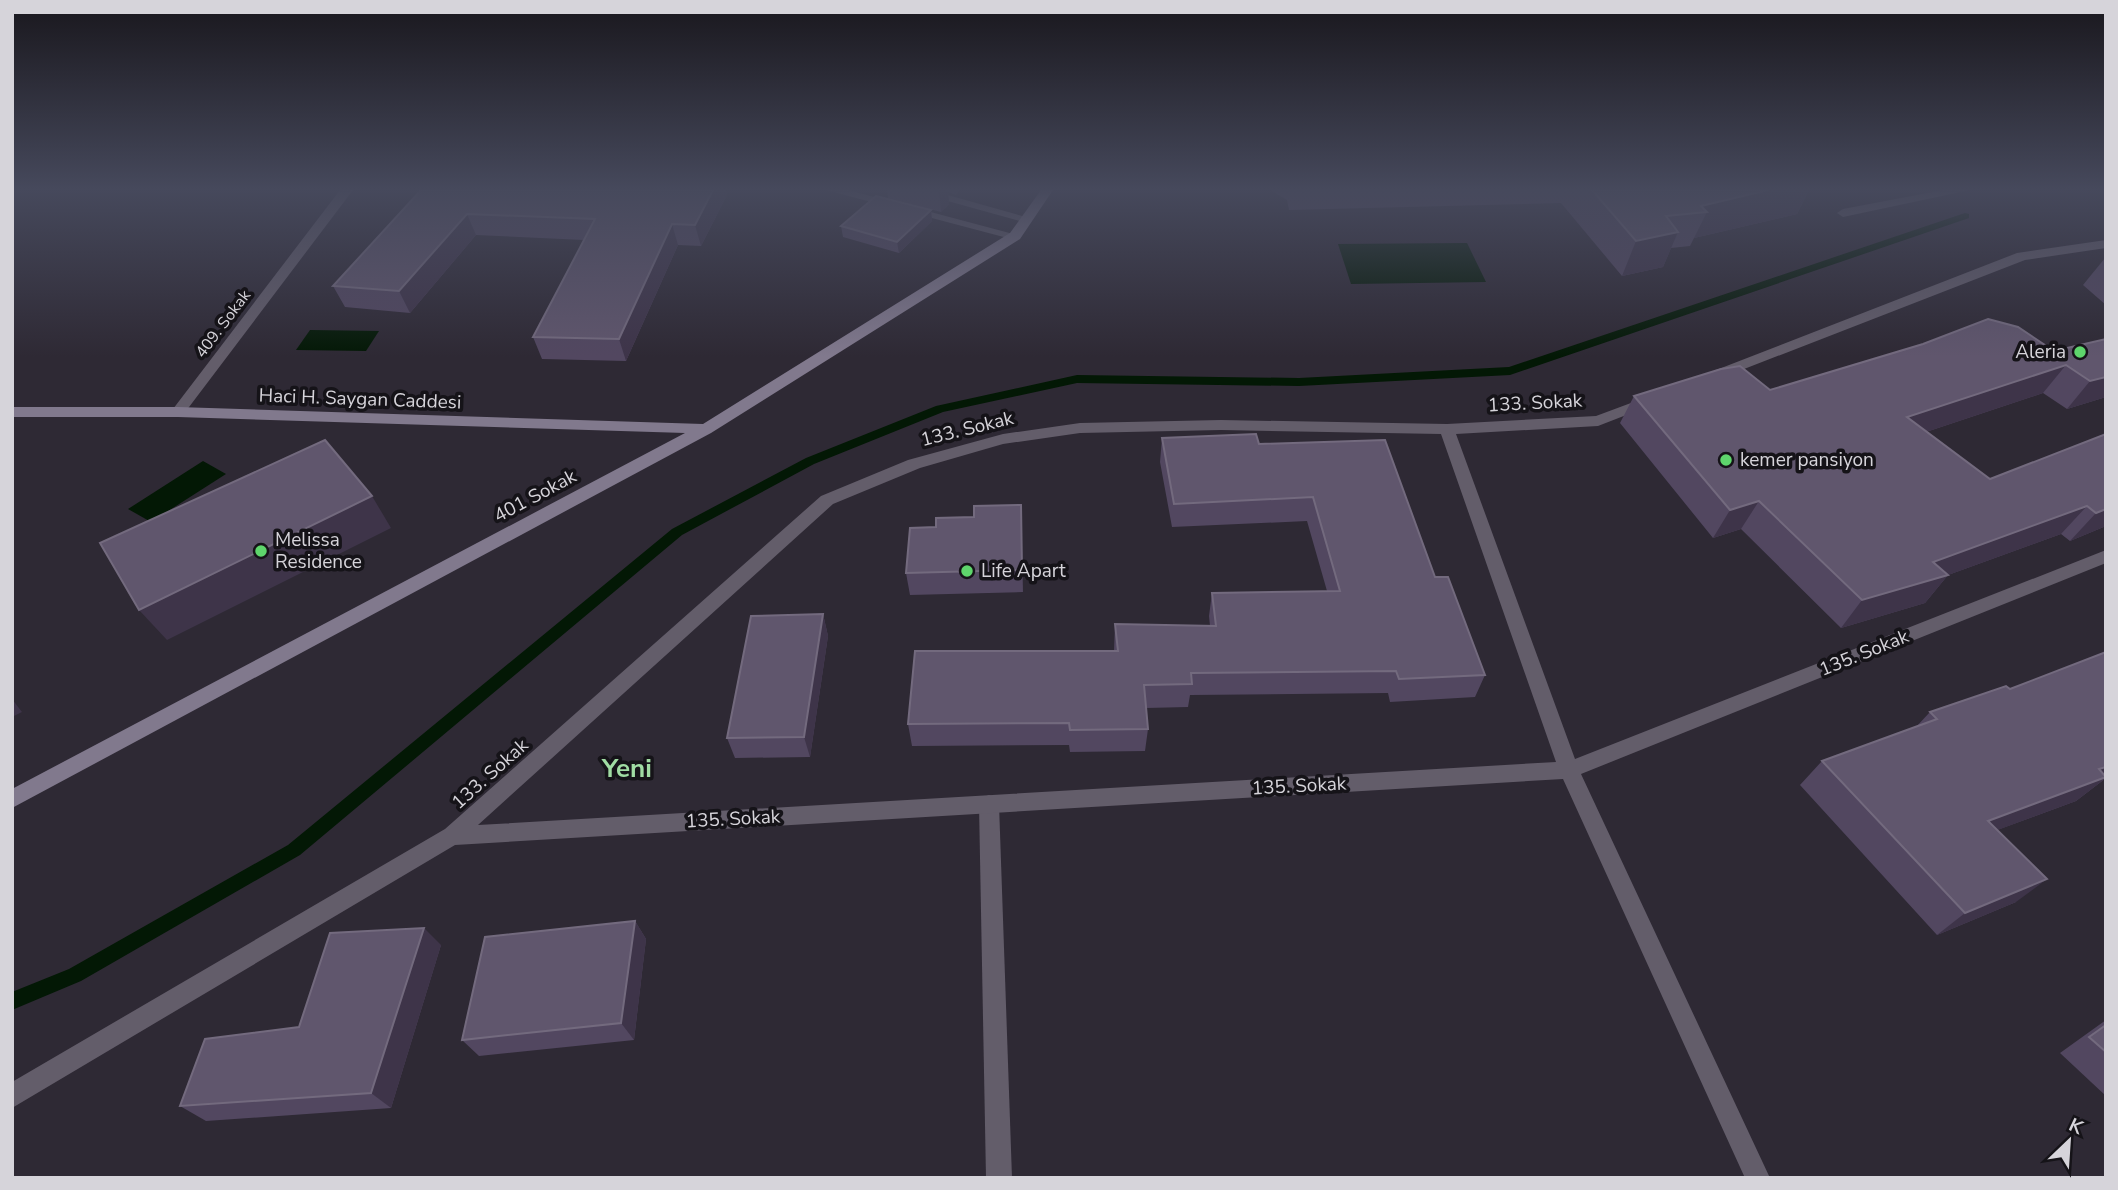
<svg xmlns="http://www.w3.org/2000/svg" width="2118" height="1190" viewBox="0 0 2118 1190" font-family="'Nunito Sans',sans-serif">
<style>
.water{fill:#031805}
.lines{fill:none;stroke-linecap:round;stroke-linejoin:round}
.stream{fill:#031805;fill-rule:evenodd}
.lane{fill:#635d6a;fill-rule:evenodd}
.street{fill:#635d6a;fill-rule:evenodd}
.secondary{fill:#81798d;fill-rule:evenodd}
.wall{fill:#524760}
.shaded-wall{fill:#3e3449}
.building{fill:#60566d;stroke:#736a7e;stroke-width:2}
.poi-dot{fill:#5ed56c;stroke:#151318;stroke-width:2.5}
.labels{text-anchor:middle;dominant-baseline:central;stroke-width:7;stroke-linejoin:round;paint-order:stroke}
.far-street-label{font-size:16px;fill:#d6d4da;stroke:#151318}
.poi-label{font-size:19px;fill:#d6d4da;stroke:#151318;text-anchor:start}
.street-label{font-size:19px;fill:#d6d4da;stroke:#151318}
.district-label{font-size:26px;font-weight:bold;fill:#a0dca3;stroke:#151318}
</style>
<rect width="100%" height="100%" fill="#2e2934"/>
<!-- water -->
<g class="water">
<polygon points="1467,243 1486,282 1351,284 1338,244"/>
<polygon points="310,330 379,331 366,351 296,350"/>
<polygon points="203,461 226,474 151,522 128,509"/>
</g>
<g class="lines">
<!-- stream -->
<polygon class="stream" points="1965,213 1969,214 1969,218 1510,375 1299,386 1077,383 943,412 814,464 682,535 300,855 81,981 12,1010 12,992 69,969 288,845 672,529 806,458 936,406 1077,375 1299,378 1509,367"/>
<!-- lane -->
<g class="lane">
<polygon points="908,190 930,190 1033,219 1027,223"/>
<polygon points="1943,190 1970,190 1843,217 1837,213 1843,209"/>
<polygon points="989,795 996,798 999,804 1012,1178 986,1178 979,804 982,798"/>
</g>
<!-- street -->
<g class="street">
<polygon points="340,190 353,190 183,415 173,415 170,412 173,409"/>
<polygon points="826,190 848,190 1021,236 1015,240"/>
<polygon points="2106,240 2106,248 2025,260 1721,378 1711,378 1709,375 1711,372 2017,253"/>
<path d="M1647 397 1654 402 1652 405 1598 426 1456 434 1575 759 2106 550V563L1581 774 1770 1178H1745L1563 779 455 845 12 1108V1082L445 829 821 496 908 460 1003 434 1080 423 1221 420 1447 424 1596 416ZM1221 430 1441 434 1556 762 478 825 833 504 920 468 1003 444 1080 433Z"/>
</g>
<!-- secondary -->
<polygon class="secondary" points="1041,190 1053,190 1020,239 711,433 12,808 12,789 685,433 178,417 12,417 12,407 178,407 703,424 1010,233"/>
</g>
<!-- wall -->
<g class="wall">
<polygon points="421,190 726,190 727,195 701,246 678,245 626,361 542,359 533,337 584,240 476,235 410,313 345,307 333,286"/>
<polygon points="887,190 960,190 956,195 948,192 949,204 941,212 888,198"/>
<polygon points="1270,190 1809,190 1797,214 1694,238 1690,246 1671,248 1663,267 1622,276 1561,203 1289,210 1287,200"/>
<polygon points="931,210 932,221 899,253 843,237 841,226"/>
<polygon points="2105,258 2106,258 2106,305 2083,285"/>
<polygon points="2106,339 2106,397 2067,409 2043,393 1926,432 1990,479 2106,434 2106,526 2070,541 2061,534 1948,575 1925,603 1841,628 1741,529 1713,538 1620,423 1634,396 1770,390 2054,351"/>
<polygon points="1162,438 1259,444 1435,577 1485,675 1475,697 1390,702 1388,693 1190,695 1188,707 1146,708 1148,729 1145,751 1070,752 1069,745 912,746 908,724 1114,651 1115,624 1210,626 1209,616 1212,593 1327,591 1307,521 1172,527 1160,462"/>
<polygon points="1021,505 1023,592 910,595 906,573 936,527"/>
<polygon points="823,614 828,636 810,757 735,758 727,738"/>
<polygon points="2106,652 2106,778 2076,801 1997,830 2016,902 1937,935 1800,785 1822,761 1916,727 1930,712 2010,689"/>
<polygon points="635,921 646,939 634,1040 479,1056 462,1040"/>
<polygon points="441,945 391,1108 206,1121 180,1106 299,1027"/>
<polygon points="2106,1020 2106,1096 2060,1053"/>
</g>
<!-- shaded-wall -->
<g class="shaded-wall">
<polygon points="713,190 726,190 727,195 701,246 695,225"/>
<polygon points="939,190 948,190 949,204 941,212"/>
<polygon points="1768,190 1809,190 1797,214 1694,238 1707,212 1701,206"/>
<polygon points="931,210 932,221 899,253 897,242"/>
<polygon points="467,214 476,235 410,313 399,291"/>
<polygon points="672,224 678,245 626,361 619,339"/>
<polygon points="1678,232 1663,267 1622,276 1636,241"/>
<polygon points="2066,365 2043,393 1887,445 1907,417"/>
<polygon points="2106,377 2106,397 2067,409 2090,381"/>
<polygon points="372,496 391,528 167,640 139,610"/>
<polygon points="1759,501 1741,529 1713,538 1730,510"/>
<polygon points="2087,506 2061,534 1948,575 1925,603 1841,628 1862,600 1933,562"/>
<polygon points="2106,509 2106,526 2070,541 2096,513"/>
<polygon points="823,614 828,636 810,757 804,737"/>
<polygon points="12,699 22,712 12,717"/>
<polygon points="2106,767 2106,778 2076,801 1960,844 1988,821"/>
<polygon points="2047,879 2016,902 1937,935 1965,913"/>
<polygon points="635,921 646,939 634,1040 621,1023"/>
<polygon points="424,928 441,945 391,1108 371,1093"/>
</g>
<!-- building -->
<g class="building">
<polygon points="421,190 713,190 695,225 672,224 619,339 533,337 595,219 467,214 399,291 333,286"/>
<polygon points="1592,190 1768,190 1701,206 1707,212 1666,216 1678,232 1636,241"/>
<polygon points="876,196 931,210 897,242 841,226"/>
<polygon points="1988,319 2018,327 2054,351 2106,339 2106,377 2090,381 2066,365 1907,417 1990,479 2106,434 2106,509 2096,513 2087,506 1933,562 1948,575 1862,600 1759,501 1730,510 1634,396 1721,369 1740,366 1770,390 1923,344"/>
<polygon points="1256,434 1259,444 1385,440 1435,577 1448,577 1485,675 1399,679 1396,671 1191,673 1192,684 1144,685 1148,729 1070,730 1069,723 908,724 915,651 1118,651 1115,624 1216,626 1212,593 1340,591 1313,497 1174,504 1162,438"/>
<polygon points="325,440 372,496 139,610 100,543"/>
<polygon points="1021,505 1022,570 906,573 910,528 936,527 936,518 974,517 974,506"/>
<polygon points="823,614 804,737 727,738 751,616"/>
<polygon points="2106,652 2106,767 2099,769 2106,777 1988,821 2047,879 1965,913 1822,761 1937,719 1930,712 2006,686 2010,689"/>
<polygon points="635,921 621,1023 462,1040 485,937"/>
<polygon points="424,928 371,1093 180,1106 205,1039 299,1027 330,933"/>
<polygon points="2106,1025 2106,1052 2089,1037"/>
</g>
<!-- sky -->
<linearGradient id="sky" x2="0" y2="1"><stop stop-color="#19171d"/><stop offset="0.53" stop-color="#46495c"/><stop offset="1" stop-color="#46495c" stop-opacity="0"/></linearGradient>
<rect width="2118" height="357" fill="url(#sky)"/>
<!-- markers -->
<g class="poi-dot">
<circle cx="2080" cy="352" r="7"/>
<circle cx="1726" cy="460" r="7"/>
<circle cx="261" cy="551" r="7"/>
<circle cx="967" cy="571" r="7"/>
</g>
<g class="labels">
<!-- far-street labels -->
<g class="far-street-label">
<text transform="translate(223 324) rotate(-53)">409. Sokak</text>
</g>
<!-- poi labels -->
<g class="poi-label">
<text x="2066" y="352" text-anchor="end">Aleria</text>
<text x="1740" y="460">kemer pansiyon</text>
<text x="275" y="540">Melissa<tspan x="275" dy="22">Residence</tspan></text>
<text x="981" y="571">Life Apart</text>
</g>
<!-- street labels -->
<g class="street-label">
<text transform="translate(360 399) rotate(2)">Haci H. Saygan Caddesi</text>
<text transform="translate(1535 403) rotate(-3)">133. Sokak</text>
<text transform="translate(967 429) rotate(-14)">133. Sokak</text>
<text transform="translate(535 496) rotate(-28)">401 Sokak</text>
<text transform="translate(1864 653) rotate(-22)">135. Sokak</text>
<text transform="translate(490 774) rotate(-42)">133. Sokak</text>
<text transform="translate(1299 786) rotate(-3)">135. Sokak</text>
<text transform="translate(733 819) rotate(-3)">135. Sokak</text>
</g>
<!-- district labels -->
<g class="district-label">
<text x="627" y="768">Yeni</text>
</g>
</g>
<!-- border -->
<rect width="2118" height="1190" fill="none" stroke="#d6d4da" stroke-width="28"/>
<!-- north arrow -->
<g transform="translate(2069 1141) rotate(25)" stroke="#151318" stroke-width="5" paint-order="stroke">
<path d="M0-5L12 26L0 18L-12 26Z" fill="#d6d4da"/>
<text y="-10" font-size="19" font-weight="bold" text-anchor="middle" fill="#d6d4da">K</text>
</g>
</svg>
